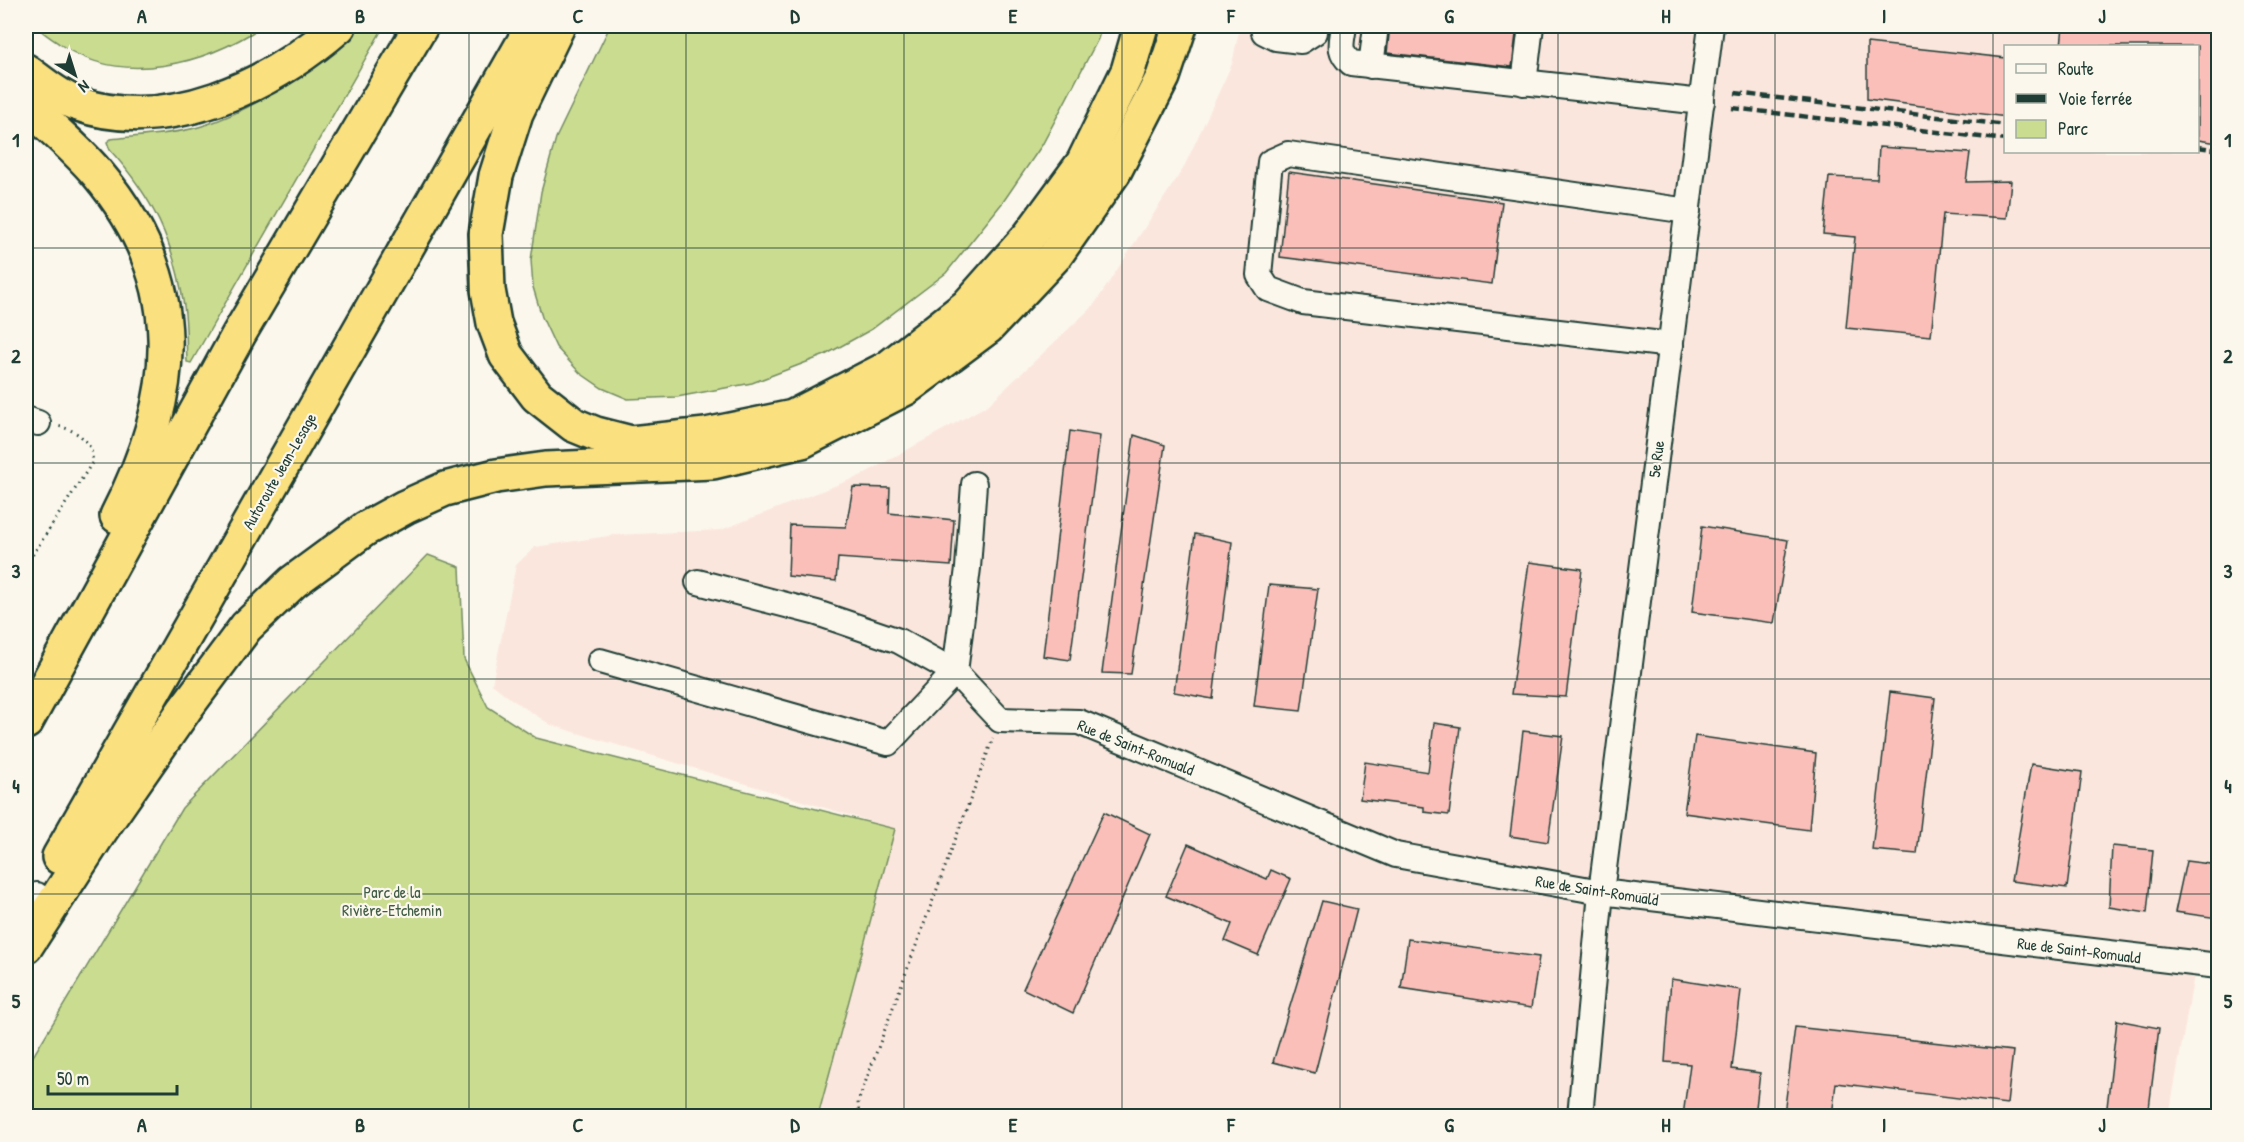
<svg xmlns="http://www.w3.org/2000/svg" width="2244" height="1142" viewBox="0 0 2244 1142" font-family="'Patrick Hand',sans-serif">
<style>
.built{fill:#fbe6dd;fill-rule:evenodd}
.green{fill:#cadc90;stroke:#748c62;stroke-width:1.5}
.building{fill:#fbbfba;stroke:#1f3d34;stroke-width:1.5}
.lines{fill:none;stroke-linecap:round;stroke-linejoin:round}
.minor-casing{stroke:#1f3d34;stroke-width:28}
.highway-casing{stroke:#1f3d34;stroke-width:38}
.path{stroke:#1f3d34;stroke-width:3;stroke-dasharray:1.5 4.5;stroke-linecap:butt}
.minor{stroke:#fbf7ec;stroke-width:24}
.highway{stroke:#fbe080;stroke-width:33}
.rail{stroke:#1f3d34;stroke-width:4.5;stroke-dasharray:9 4.5;stroke-linecap:butt}
.grid{fill:none;stroke:#1f3d34;stroke-width:1.5;stroke-opacity:0.55}
.labels{text-anchor:middle;dominant-baseline:central;stroke-width:4.5;stroke-linejoin:round;paint-order:stroke}
.street-label{font-size:16px;fill:#1f3d34;stroke:#fbf7ec}
.park-label{font-size:16px;fill:#415d46;stroke:#fbf7ec}
.neatline{fill:none;stroke:#1f3d34;stroke-width:2}
.grid-label{font-size:20px;text-anchor:middle;font-weight:bold;fill:#1f3d34}
</style>
<rect width="100%" height="100%" fill="#fbf7ec"/>
<filter id="ink" filterUnits="userSpaceOnUse"><feTurbulence type="fractalNoise" baseFrequency=".0167" numOctaves="2"/><feDisplacementMap in="SourceGraphic" scale="12" xChannelSelector="R" yChannelSelector="G"/><feConvolveMatrix kernelMatrix="1 2 1 2 8 2 1 2 1" color-interpolation-filters="sRGB"/></filter>
<g filter="url(#ink)">
<!-- built -->
<path class="built" d="M1240 26H2218V966L2196 964 2169 1116H818L895 829 551 725 511 699 492 684 516 565 535 547 615 535 721 530 860 476 988 405 1094 305 1183 169 1232 64ZM2006 46H2198V152H2006Z"/>
<!-- green -->
<g class="green">
<path d="M36 26H263C205 64 123 87 61 45 53 39 42 33 36 26Z"/>
<path d="M361 26H384L191 363 187 362C186 344 187 324 184 306 174 241 153 198 110 150L107 142 111 139C138 136 178 134 202 126 262 107 315 67 361 26Z"/>
<polygon points="610,26 1102,26 1098,39 1042,145 1003,202 946,273 872,329 825,355 752,383 677,397 628,399 602,388 580,373 556,347 542,317 533,287 531,260 541,192 556,138"/>
<polygon points="428,555 460,567 464,659 488,707 536,738 895,829 818,1116 26,1116 26,1068 182,808"/>
</g>
<!-- building -->
<g class="building">
<polygon points="1390,26 1517,26 1512,67 1387,53"/>
<polygon points="2063,26 2218,26 2218,143 2198,140 2198,46 2061,46"/>
<polygon points="1867,43 2006,58 2006,117 1867,99"/>
<polygon points="1879,147 1970,153 1966,182 2011,181 2007,218 1943,214 1931,336 1846,328 1855,237 1823,234 1829,177 1877,179"/>
<polygon points="1289,172 1502,202 1492,284 1280,257"/>
<polygon points="1070,431 1100,436 1070,660 1043,656"/>
<polygon points="1134,435 1165,445 1131,674 1102,673"/>
<polygon points="853,487 890,488 889,513 954,520 951,566 838,558 836,581 788,576 790,525 846,527"/>
<polygon points="1702,526 1788,540 1774,623 1692,612"/>
<polygon points="1195,534 1232,542 1213,699 1174,692"/>
<polygon points="1529,562 1582,569 1566,697 1511,694"/>
<polygon points="1269,585 1318,589 1301,711 1254,706"/>
<polygon points="1890,692 1935,698 1917,854 1872,850"/>
<polygon points="1434,723 1460,727 1449,815 1424,812 1424,807 1360,799 1365,762 1428,772"/>
<polygon points="1523,731 1563,736 1548,842 1510,836"/>
<polygon points="1695,736 1816,753 1809,830 1684,813"/>
<polygon points="2031,764 2082,772 2067,888 2011,881"/>
<polygon points="1104,812 1150,834 1073,1013 1023,989"/>
<polygon points="1188,844 1267,879 1271,870 1291,879 1258,955 1225,941 1232,924 1166,896"/>
<polygon points="2112,846 2153,850 2147,913 2109,907"/>
<polygon points="2186,861 2218,865 2218,918 2175,912"/>
<polygon points="1322,901 1357,909 1315,1073 1273,1062"/>
<polygon points="1408,939 1539,957 1531,1008 1401,988"/>
<polygon points="1671,979 1741,990 1732,1069 1760,1073 1755,1116 1683,1116 1690,1064 1665,1062"/>
<polygon points="2117,1020 2159,1028 2148,1116 2106,1116"/>
<polygon points="1795,1027 2013,1051 2007,1104 1836,1083 1832,1116 1800,1116 1784,1114"/>
</g>
<g class="lines">
<defs>
<g id="minor">
<polyline points="1262,26 1264,32 1276,38 1301,41 1315,32 1315,26"/>
<path d="M1344 26C1342 42 1337 51 1351 63L1702 102"/>
<polyline points="1371,66 1376,26"/>
<polyline points="1524,83 1531,26"/>
<polyline points="1671,345 1303,302 1268,289 1259,275 1270,162 1288,154 1688,211"/>
<polyline points="26,419 38,423"/>
<polyline points="698,582 817,613 899,641 955,672 1000,720 1079,722 1396,855 1601,892 2218,966"/>
<polyline points="600,661 888,743 955,672 968,568 974,484"/>
<polyline points="26,907 37,895"/>
<polyline points="1580,1116 1601,892 1711,26"/>
</g>
<g id="highway">
<polyline points="558,26 516,113 496,176 486,234 488,290 494,323 506,355 537,396 574,425 596,434 631,443 706,435 793,417 888,368 967,306 1030,235 1083,163 1128,71 1141,26"/>
<path d="M26 71C41 82 57 96 75 103 167 136 270 86 339 26"/>
<path d="M26 104C49 126 76 148 97 173 190 283 179 395 117 516"/>
<polyline points="26,722 239,334 421,26"/>
<polyline points="59,857 533,26"/>
<polyline points="26,946 101,830 185,709 246,627 293,582 365,529 405,507 445,489 496,476 546,469 713,462 802,441 906,388 988,327 1055,256 1114,172 1163,77 1180,26"/>
</g>
</defs>
<!-- minor casing -->
<use href="#minor" class="minor-casing"/>
<!-- highway casing -->
<use href="#highway" class="highway-casing"/>
<!-- path -->
<g class="path">
<path d="M26 565 92 463C95 442 76 430 58 426"/>
<polyline points="859,1116 858,1102 993,738"/>
</g>
<!-- minor -->
<use href="#minor" class="minor"/>
<!-- highway -->
<use href="#highway" class="highway"/>
<!-- rail -->
<g class="rail">
<polyline points="1735,93 2006,125"/>
<polyline points="1732,108 2006,140"/>
<polyline points="2198,147 2218,150"/>
</g>
</g>
</g>
<!-- grid -->
<path class="grid" d="M251 26V1116M469 26V1116M686 26V1116M904 26V1116M1122 26V1116M1340 26V1116M1558 26V1116M1775 26V1116M1993 26V1116M26 248H2218M26 463H2218M26 679H2218M26 894H2218"/>
<g class="labels">
<!-- street labels -->
<g class="street-label">
<text transform="translate(1656 459) rotate(-83)">5e Rue</text>
<text transform="translate(279 471) rotate(-60)">Autoroute Jean-Lesage</text>
<text transform="translate(1136 747) rotate(22)">Rue de Saint-Romuald</text>
<text transform="translate(1597 890) rotate(9)">Rue de Saint-Romuald</text>
<text transform="translate(2079 950) rotate(7)">Rue de Saint-Romuald</text>
</g>
<!-- park labels -->
<g class="park-label">
<text x="392" y="892">Parc de la<tspan x="392" dy="18">Rivière-Etchemin</tspan></text>
</g>
</g>
<!-- margin -->
<rect width="2244" height="1142" fill="none" stroke="#fbf7ec" stroke-width="66"/>
<!-- legend -->
<rect x="2004" y="45" width="195" height="108" fill="#fbf7ec" stroke="#a3ada2" stroke-width="1.5"/>
<rect x="2016" y="64" width="30" height="9" fill="#fbf7ec" stroke="#a3ada2" stroke-width="1.5"/>
<text x="2058" y="75" font-size="18" fill="#1f3d34">Route</text>
<rect x="2016" y="94" width="30" height="9" fill="#1f3d34" stroke="#a3ada2" stroke-width="1.5"/>
<text x="2058" y="105" font-size="18" fill="#1f3d34">Voie ferrée</text>
<rect x="2016" y="120" width="30" height="18" fill="#cadc90" stroke="#a3ada2" stroke-width="1.5"/>
<text x="2058" y="135" font-size="18" fill="#1f3d34">Parc</text>
<!-- north arrow -->
<g transform="translate(75 75) rotate(142)" stroke="#fbf7ec" stroke-width="4.5" paint-order="stroke">
<path d="M0-4.5L10 22L0 15L-10 22Z" fill="#1f3d34"/>
<text y="-9" font-size="16" font-weight="bold" text-anchor="middle" fill="#1f3d34">N</text>
</g>
<!-- scale -->
<path d="M48 1085v9h129v-9" fill="none" stroke="#1f3d34" stroke-width="3"/>
<text x="57" y="1085" font-size="18" fill="#1f3d34" stroke="#fbf7ec" stroke-width="4.5" paint-order="stroke">50 m</text>
<rect x="33" y="33" width="2178" height="1076" class="neatline"/>
<g class="grid-label">
<text x="142" y="23">A</text>
<text x="360" y="23">B</text>
<text x="578" y="23">C</text>
<text x="795" y="23">D</text>
<text x="1013" y="23">E</text>
<text x="1231" y="23">F</text>
<text x="1449" y="23">G</text>
<text x="1666" y="23">H</text>
<text x="1884" y="23">I</text>
<text x="2102" y="23">J</text>
<text x="16" y="147">1</text>
<text x="2228" y="147">1</text>
<text x="16" y="363">2</text>
<text x="2228" y="363">2</text>
<text x="16" y="578">3</text>
<text x="2228" y="578">3</text>
<text x="16" y="793">4</text>
<text x="2228" y="793">4</text>
<text x="16" y="1008">5</text>
<text x="2228" y="1008">5</text>
<text x="142" y="1132">A</text>
<text x="360" y="1132">B</text>
<text x="578" y="1132">C</text>
<text x="795" y="1132">D</text>
<text x="1013" y="1132">E</text>
<text x="1231" y="1132">F</text>
<text x="1449" y="1132">G</text>
<text x="1666" y="1132">H</text>
<text x="1884" y="1132">I</text>
<text x="2102" y="1132">J</text>
</g>
</svg>
